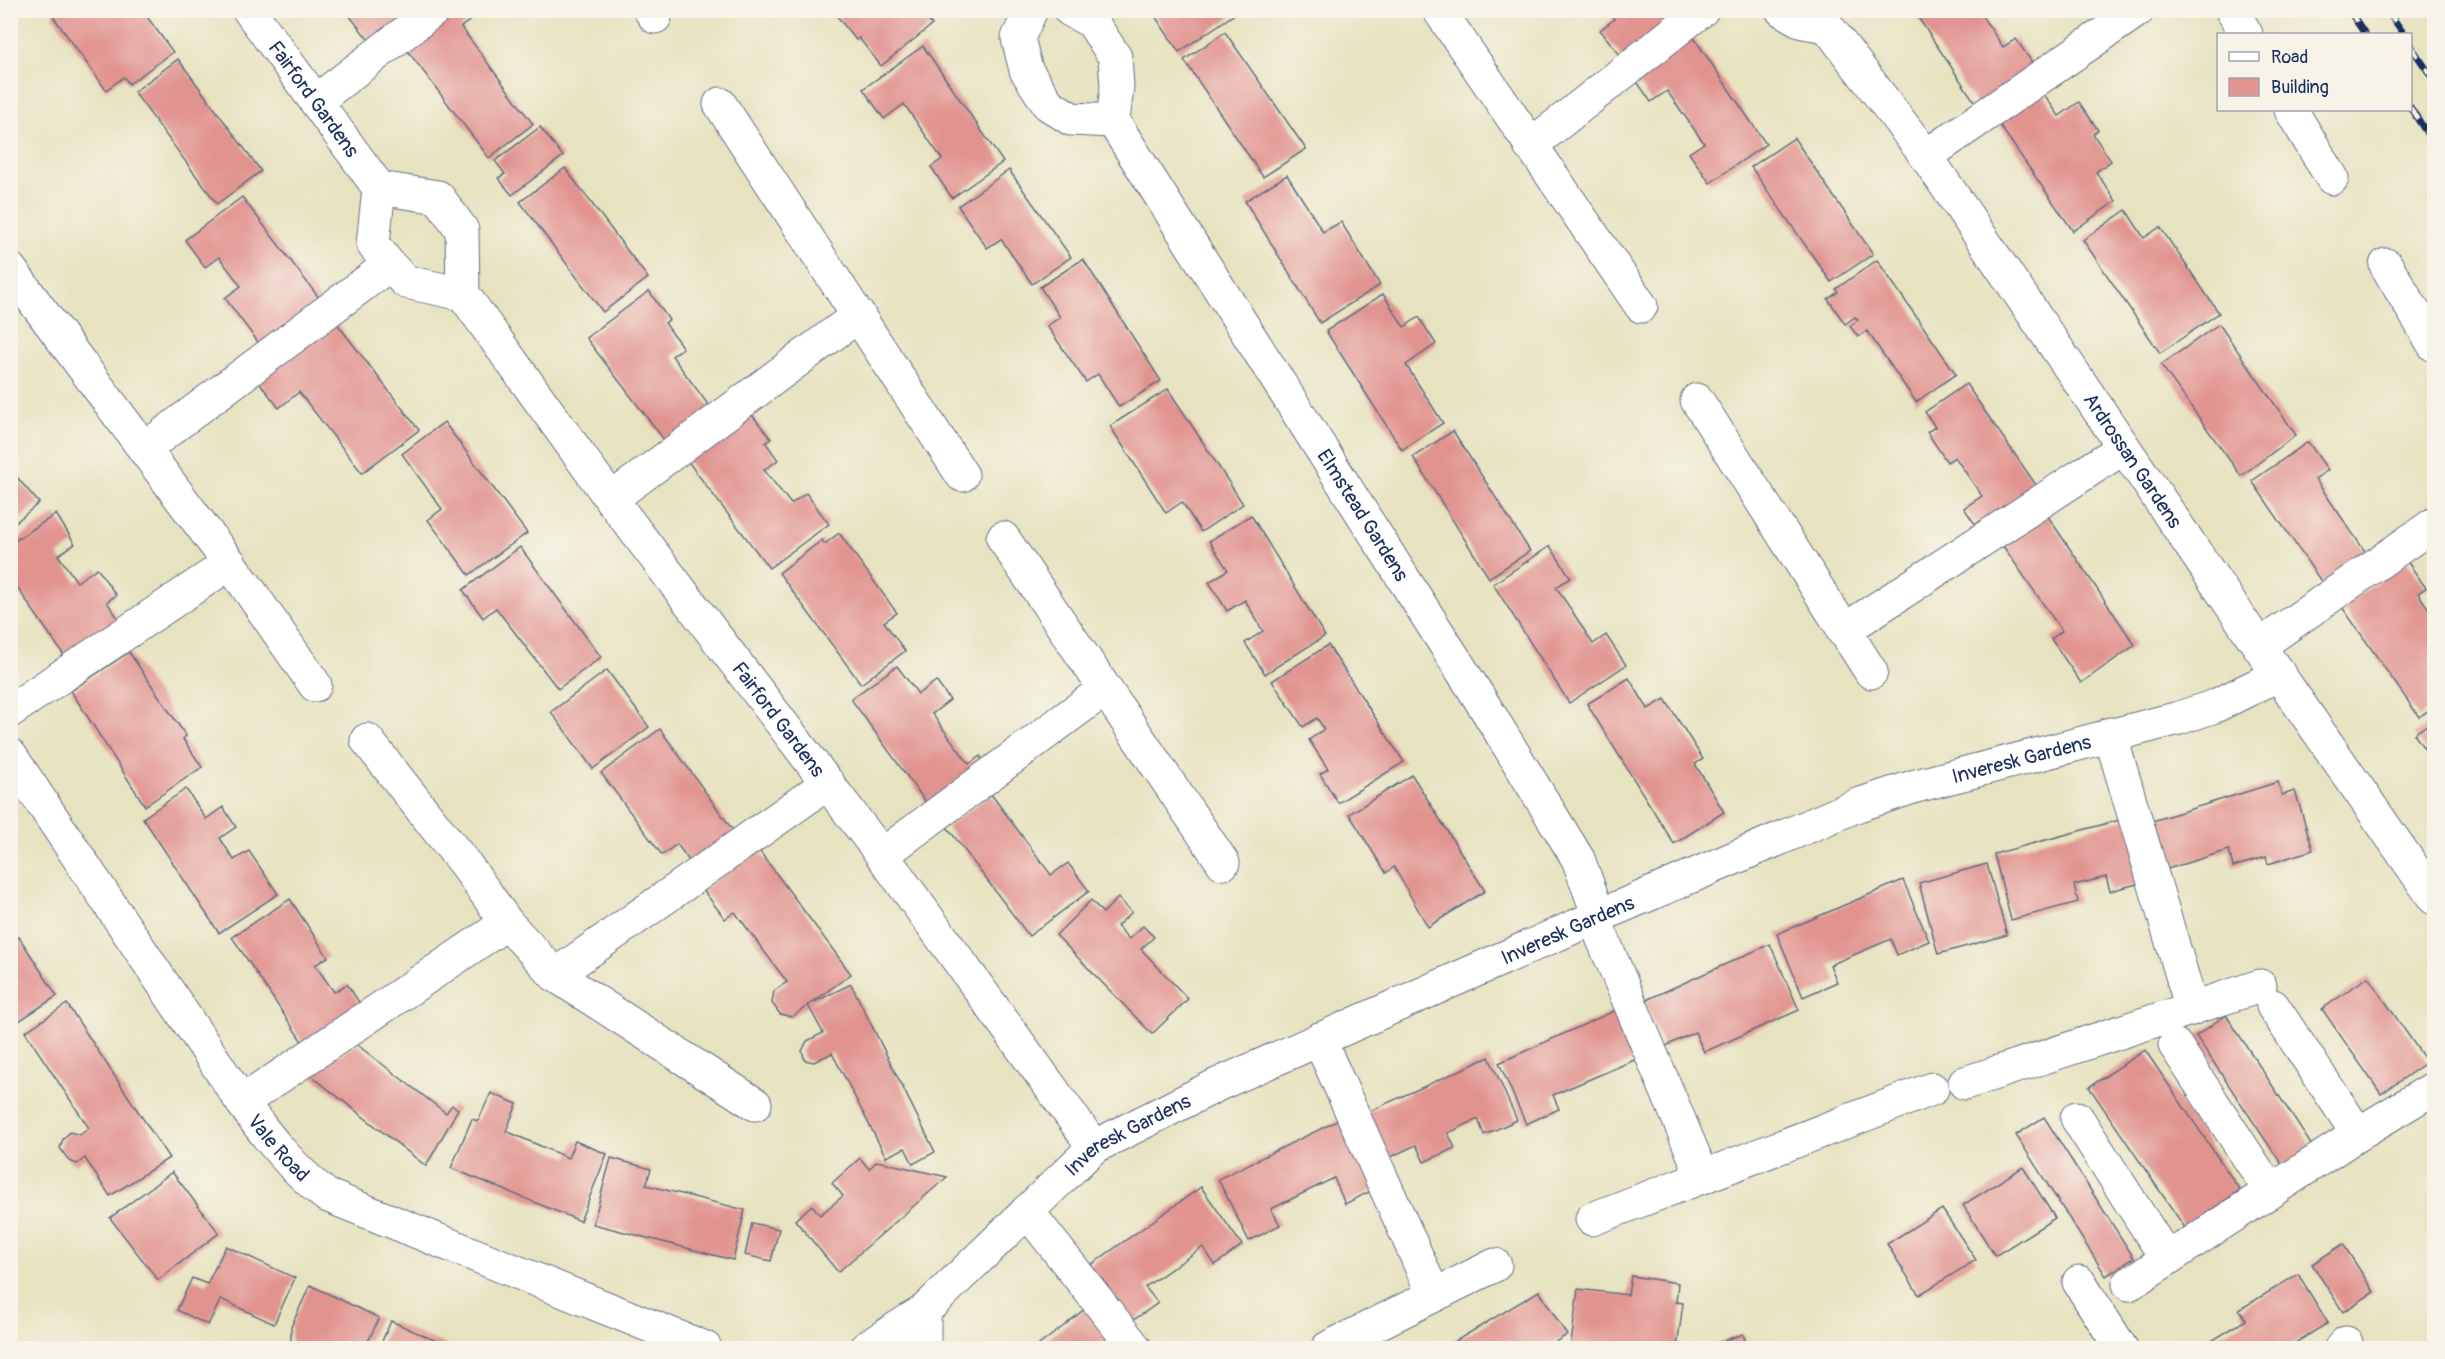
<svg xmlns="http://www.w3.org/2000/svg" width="2445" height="1359" viewBox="0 0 2445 1359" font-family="Pangolin,sans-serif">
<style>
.building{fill:#e1938f}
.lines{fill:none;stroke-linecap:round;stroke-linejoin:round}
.minor-casing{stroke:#626e80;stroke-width:35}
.minor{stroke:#fff;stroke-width:33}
.rail-casing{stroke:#1b2f5e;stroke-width:7}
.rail{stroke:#f7f3e8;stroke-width:4.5;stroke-dasharray:14;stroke-linecap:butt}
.labels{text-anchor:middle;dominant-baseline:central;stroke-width:5;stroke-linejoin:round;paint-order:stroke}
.street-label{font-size:20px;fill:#1b2f5e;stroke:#f7f3e8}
</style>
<rect width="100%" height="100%" fill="#f7f3e8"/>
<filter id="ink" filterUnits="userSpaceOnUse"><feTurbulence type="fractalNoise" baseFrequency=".0167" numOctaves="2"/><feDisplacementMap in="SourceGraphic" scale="12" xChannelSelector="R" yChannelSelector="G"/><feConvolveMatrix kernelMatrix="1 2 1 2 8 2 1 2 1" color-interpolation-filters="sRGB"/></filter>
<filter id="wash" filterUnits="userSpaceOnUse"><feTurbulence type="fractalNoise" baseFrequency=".008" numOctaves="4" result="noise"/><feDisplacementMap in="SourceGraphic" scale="24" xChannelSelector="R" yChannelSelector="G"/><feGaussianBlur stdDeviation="1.35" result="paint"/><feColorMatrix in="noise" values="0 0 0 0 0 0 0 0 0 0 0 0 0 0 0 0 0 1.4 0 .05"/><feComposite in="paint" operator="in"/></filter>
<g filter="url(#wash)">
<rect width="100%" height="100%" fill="#e7e2c0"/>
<g id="blocks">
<!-- building -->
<g class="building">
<polygon points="57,10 142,10 173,52 129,84 124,77 106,90 52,15"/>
<polygon points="345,10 423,10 375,48"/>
<polygon points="451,10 465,10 472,19 461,27 533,124 489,158 404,46"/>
<polygon points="832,10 920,10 932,25 881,66 859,38 856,40"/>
<polygon points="1151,10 1234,10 1236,13 1179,52"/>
<polygon points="1607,10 1671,10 1676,17 1624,60 1600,30 1614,19"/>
<polygon points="1913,10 1978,10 2003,47 2016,39 2036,68 1978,107"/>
<polygon points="1225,32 1306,149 1263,177 1184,60"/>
<polygon points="1690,32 1766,144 1710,183 1689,153 1704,143 1667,91 1651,102 1631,73"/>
<polygon points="923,46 1003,162 952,198 931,167 942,159 904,104 884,119 863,89"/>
<polygon points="178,59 261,171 217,204 134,92"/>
<polygon points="2039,87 2059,116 2079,102 2098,130 2093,134 2111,161 2096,172 2116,201 2073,231 1994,117"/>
<polygon points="540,127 563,156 512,195 498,178 505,174 495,161"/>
<polygon points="1794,138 1873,254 1831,282 1751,167"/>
<polygon points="565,168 648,278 603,312 520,202"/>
<polygon points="1009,170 1071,257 1032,284 1001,239 987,248 958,206"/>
<polygon points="1287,175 1323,232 1341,222 1380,285 1320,323 1245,201"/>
<polygon points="242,197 326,307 266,353 225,298 241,286 219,257 205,267 185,240"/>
<polygon points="2126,210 2144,238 2160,227 2219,313 2160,353 2083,240"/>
<polygon points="1083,259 1161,381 1119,407 1098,374 1086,382 1047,326 1060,317 1040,287"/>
<polygon points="1877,260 1956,374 1916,402 1867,331 1858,337 1850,326 1858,320 1855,317 1845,324 1828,299 1838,292 1836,289"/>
<polygon points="649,291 669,320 665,323 683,348 672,356 713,411 668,445 586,338"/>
<polygon points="1383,294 1404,327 1419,317 1436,344 1406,365 1443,423 1402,450 1326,331"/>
<polygon points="335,321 419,430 362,473 299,392 279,408 258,381"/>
<polygon points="2219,324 2296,435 2241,476 2161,365"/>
<polygon points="1966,384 2043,495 1983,536 1964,508 1982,496 1955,457 1947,462 1927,432 1935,427 1925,412"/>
<polygon points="1168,389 1243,504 1201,532 1182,502 1166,513 1110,426"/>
<polygon points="749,411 771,439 766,443 778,460 764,470 791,504 806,493 829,524 769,568 686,459"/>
<polygon points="444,422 527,533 469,575 428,520 442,509 402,454"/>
<polygon points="1453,431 1530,551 1489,578 1413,457"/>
<polygon points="2308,442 2328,470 2315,479 2371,560 2327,590 2252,481"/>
<polygon points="10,469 39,503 10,527"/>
<polygon points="56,514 75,544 58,555 77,582 97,568 116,595 107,602 126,630 72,667 10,577 10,544"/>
<polygon points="1251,515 1325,636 1265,674 1245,643 1263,631 1245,600 1227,611 1209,582 1228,570 1209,541"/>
<polygon points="2047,515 2135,645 2081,683 2051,639 2062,631 2003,546"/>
<polygon points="839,533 897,613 884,622 905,651 861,684 779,573 822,540 825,544"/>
<polygon points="1550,546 1571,578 1556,587 1574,614 1593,644 1606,635 1626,665 1569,703 1493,584"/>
<polygon points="520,547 601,657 558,689 496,608 483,618 463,590"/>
<polygon points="2407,561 2426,588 2418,593 2434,617 2434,706 2419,717 2342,607"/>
<polygon points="1328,645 1404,762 1338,803 1320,774 1328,769 1309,740 1324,729 1317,718 1303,727 1272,681"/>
<polygon points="129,652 186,736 183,739 202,767 145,806 71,691"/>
<polygon points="897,666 918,694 936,681 950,700 932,714 969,764 980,756 990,770 933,812 851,699"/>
<polygon points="607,670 649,727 593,769 551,712"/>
<polygon points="1629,678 1648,709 1665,699 1703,759 1695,764 1724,812 1674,844 1587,704"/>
<polygon points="2434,720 2434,763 2414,734"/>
<polygon points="660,729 740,840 697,872 677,844 662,855 601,773"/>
<polygon points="1412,775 1485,891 1428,927 1394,867 1386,873 1349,814"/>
<polygon points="2278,782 2282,795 2295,791 2313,850 2268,864 2266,857 2233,867 2229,850 2164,870 2149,822"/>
<polygon points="186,789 206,819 223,807 236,827 220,838 234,860 249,851 278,894 219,933 143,818"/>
<polygon points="991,794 1051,875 1068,863 1089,891 1029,936 947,827"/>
<polygon points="2127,818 2145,882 2110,891 2106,877 2074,885 2078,902 2011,920 1994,854"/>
<polygon points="758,849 851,974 792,1017 780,1014 772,1003 774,991 787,982 735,912 725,919 703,890"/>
<polygon points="1987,864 2007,935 1938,954 1919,883"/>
<polygon points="1903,880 1929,941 1897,955 1891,939 1830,965 1837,982 1803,997 1777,934"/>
<polygon points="1118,898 1132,912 1117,926 1129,939 1143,926 1154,937 1141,949 1188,999 1152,1034 1056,935 1091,900 1103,913"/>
<polygon points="290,899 328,957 315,965 334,992 347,984 367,1014 309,1052 232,937"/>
<polygon points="19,937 57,996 13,1025 10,1020 10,943"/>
<polygon points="1770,944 1799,1010 1704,1052 1695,1032 1664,1047 1644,1001"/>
<polygon points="2368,977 2427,1062 2381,1094 2322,1009"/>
<polygon points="851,984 935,1152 913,1164 905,1148 886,1157 832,1053 814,1062 805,1060 802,1051 807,1041 823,1033 808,1005"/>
<polygon points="67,1004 169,1158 110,1196 85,1158 77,1164 69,1161 60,1148 63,1139 70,1132 80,1135 89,1128 25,1032"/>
<polygon points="1625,1006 1646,1055 1553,1095 1559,1109 1526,1124 1499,1063"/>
<polygon points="2226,1015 2314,1149 2284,1168 2196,1036"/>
<polygon points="356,1044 446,1113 452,1105 458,1109 426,1166 309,1074"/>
<polygon points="2145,1050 2240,1190 2185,1228 2089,1087"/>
<polygon points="1489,1057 1517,1120 1484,1135 1478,1119 1448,1133 1455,1148 1424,1162 1416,1145 1384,1160 1363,1114"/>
<polygon points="491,1093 517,1104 506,1131 568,1158 575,1141 607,1154 580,1221 451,1168 472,1119 478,1121"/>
<polygon points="2044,1117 2134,1258 2106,1276 2016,1135"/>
<polygon points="1343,1118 1377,1188 1345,1204 1334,1178 1271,1209 1280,1225 1249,1241 1218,1179"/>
<polygon points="611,1158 651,1169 646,1185 745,1210 733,1260 593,1224"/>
<polygon points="860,1158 869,1169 877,1161 947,1177 838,1272 795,1220 812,1205 820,1215 843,1196 832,1183"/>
<polygon points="2023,1167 2055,1218 1995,1256 1963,1205"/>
<polygon points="172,1172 219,1233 158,1280 110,1218"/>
<polygon points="1201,1187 1242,1245 1215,1265 1203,1247 1145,1287 1158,1303 1129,1323 1088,1267"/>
<polygon points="1942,1209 1976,1260 1919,1295 1887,1244"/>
<polygon points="752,1223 779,1229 771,1261 745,1255"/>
<polygon points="2343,1244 2374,1292 2343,1312 2312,1264"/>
<polygon points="226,1246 295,1278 274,1324 221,1299 208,1325 177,1310 192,1278 207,1284"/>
<polygon points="2298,1274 2328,1323 2287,1348 2200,1348 2246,1320 2239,1310"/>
<polygon points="1631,1276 1678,1283 1676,1302 1683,1303 1677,1348 1605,1348 1571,1344 1578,1289 1628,1295"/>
<polygon points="310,1285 379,1318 365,1348 291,1348 291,1327"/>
<polygon points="1539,1291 1567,1335 1545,1348 1458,1348 1454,1342"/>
<polygon points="1092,1303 1116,1348 1035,1348 1065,1325"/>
<polygon points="391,1321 427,1337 454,1348 379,1348"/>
<polygon points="1743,1334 1748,1348 1703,1348"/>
</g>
</g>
</g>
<g filter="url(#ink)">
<use href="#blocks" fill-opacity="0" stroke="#626e80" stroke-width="1.5"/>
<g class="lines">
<defs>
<g id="minor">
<path id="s1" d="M249 10 379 188 373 244 389 265 406 282 463 294"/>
<polyline points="650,10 655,17"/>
<polyline points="1031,10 1018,38 1026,70 1048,104 1071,119 1113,121"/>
<path id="s2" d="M1070 10 1092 22 1115 57 1117 87 1113 121 1485 707 1578 859 1599 916"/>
<polyline points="1439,10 1641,306"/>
<path id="s3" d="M1782 10 1803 22 1827 26 1926 156 2259 646 2434 898"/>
<polyline points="2232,10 2246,34"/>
<polyline points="316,101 434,10"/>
<polyline points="720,104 962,475"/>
<polyline points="2291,110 2332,178"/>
<polyline points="1530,146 1702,10"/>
<polyline points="1926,156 2138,10"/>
<path id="s4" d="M379 188 438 197 462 230 463 294 611 499 882 855 1094 1147"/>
<polyline points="2386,265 2434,345"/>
<polyline points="10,269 247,587 315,685"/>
<polyline points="1697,400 1871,672"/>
<polyline points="144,449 389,265"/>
<polyline points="611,499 859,315"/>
<polyline points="1003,538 1223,863"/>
<polyline points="1843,631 2123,448"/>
<polyline points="2259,646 2434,524"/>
<polyline points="10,711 230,563"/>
<polyline points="2110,734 2192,1009"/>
<polyline points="367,740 468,868 507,923 555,975 755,1104"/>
<path id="s5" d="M10 755 242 1102C267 1137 292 1168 326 1195L705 1348"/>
<polyline points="882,855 1105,689"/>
<polyline points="1594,918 1703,1177"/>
<polyline points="555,975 828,783"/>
<polyline points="2273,1006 2358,1134"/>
<polyline points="1319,1039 1434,1295"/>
<polyline points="2175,1045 2271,1192"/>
<polyline points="1965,1083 2260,986"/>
<polyline points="242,1102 507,923"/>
<polyline points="2077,1118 2167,1259"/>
<polyline points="1027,1211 1135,1348"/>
<polyline points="1592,1219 1932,1089"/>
<polyline points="2079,1282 2121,1348"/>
<polyline points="2129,1284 2358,1134 2434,1088"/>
<path id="s6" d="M866 1348 924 1311 1094 1147 1219 1084 1594 918 1858 805 1916 786 2179 718 2215 706 2280 674"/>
<polyline points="924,1348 924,1311"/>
<polyline points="1328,1348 1495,1265"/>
<polyline points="2341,1348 2346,1343"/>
</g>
</defs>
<!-- minor casing -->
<use href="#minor" class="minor-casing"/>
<!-- minor -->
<use href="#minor" class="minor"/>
<defs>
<g id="rail">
<polyline points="2349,10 2365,34"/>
<polyline points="2387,10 2404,34"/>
<polyline points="2410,45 2434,80"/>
<polyline points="2410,107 2434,144"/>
</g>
</defs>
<!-- rail casing -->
<use href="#rail" class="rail-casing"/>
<!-- rail -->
<use href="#rail" class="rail"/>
</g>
</g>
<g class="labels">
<!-- street labels -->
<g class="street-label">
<text stroke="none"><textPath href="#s1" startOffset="110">Fairford Gardens</textPath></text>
<text stroke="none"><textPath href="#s3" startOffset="580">Ardrossan Gardens</textPath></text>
<text stroke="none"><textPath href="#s2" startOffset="598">Elmstead Gardens</textPath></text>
<text stroke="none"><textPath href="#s4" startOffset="694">Fairford Gardens</textPath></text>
<text stroke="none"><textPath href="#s6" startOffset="1312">Inveresk Gardens</textPath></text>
<text stroke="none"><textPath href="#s6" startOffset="826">Inveresk Gardens</textPath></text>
<text stroke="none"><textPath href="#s6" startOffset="340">Inveresk Gardens</textPath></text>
<text stroke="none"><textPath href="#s5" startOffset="476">Vale Road</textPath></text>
</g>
</g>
<!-- margin -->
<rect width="2445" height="1359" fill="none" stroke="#f7f3e8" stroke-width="36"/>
<!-- legend -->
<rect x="2217" y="33" width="195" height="78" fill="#f7f3e8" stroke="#9fa5b1" stroke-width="1.5"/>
<rect x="2229" y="52" width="30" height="9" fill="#ffffff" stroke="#9fa5b1" stroke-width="1.5"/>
<text x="2271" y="63" font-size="18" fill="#1b2f5e">Road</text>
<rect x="2229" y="78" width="30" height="18" fill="#e1938f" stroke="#9fa5b1" stroke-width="1.5"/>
<text x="2271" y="93" font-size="18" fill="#1b2f5e">Building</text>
</svg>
